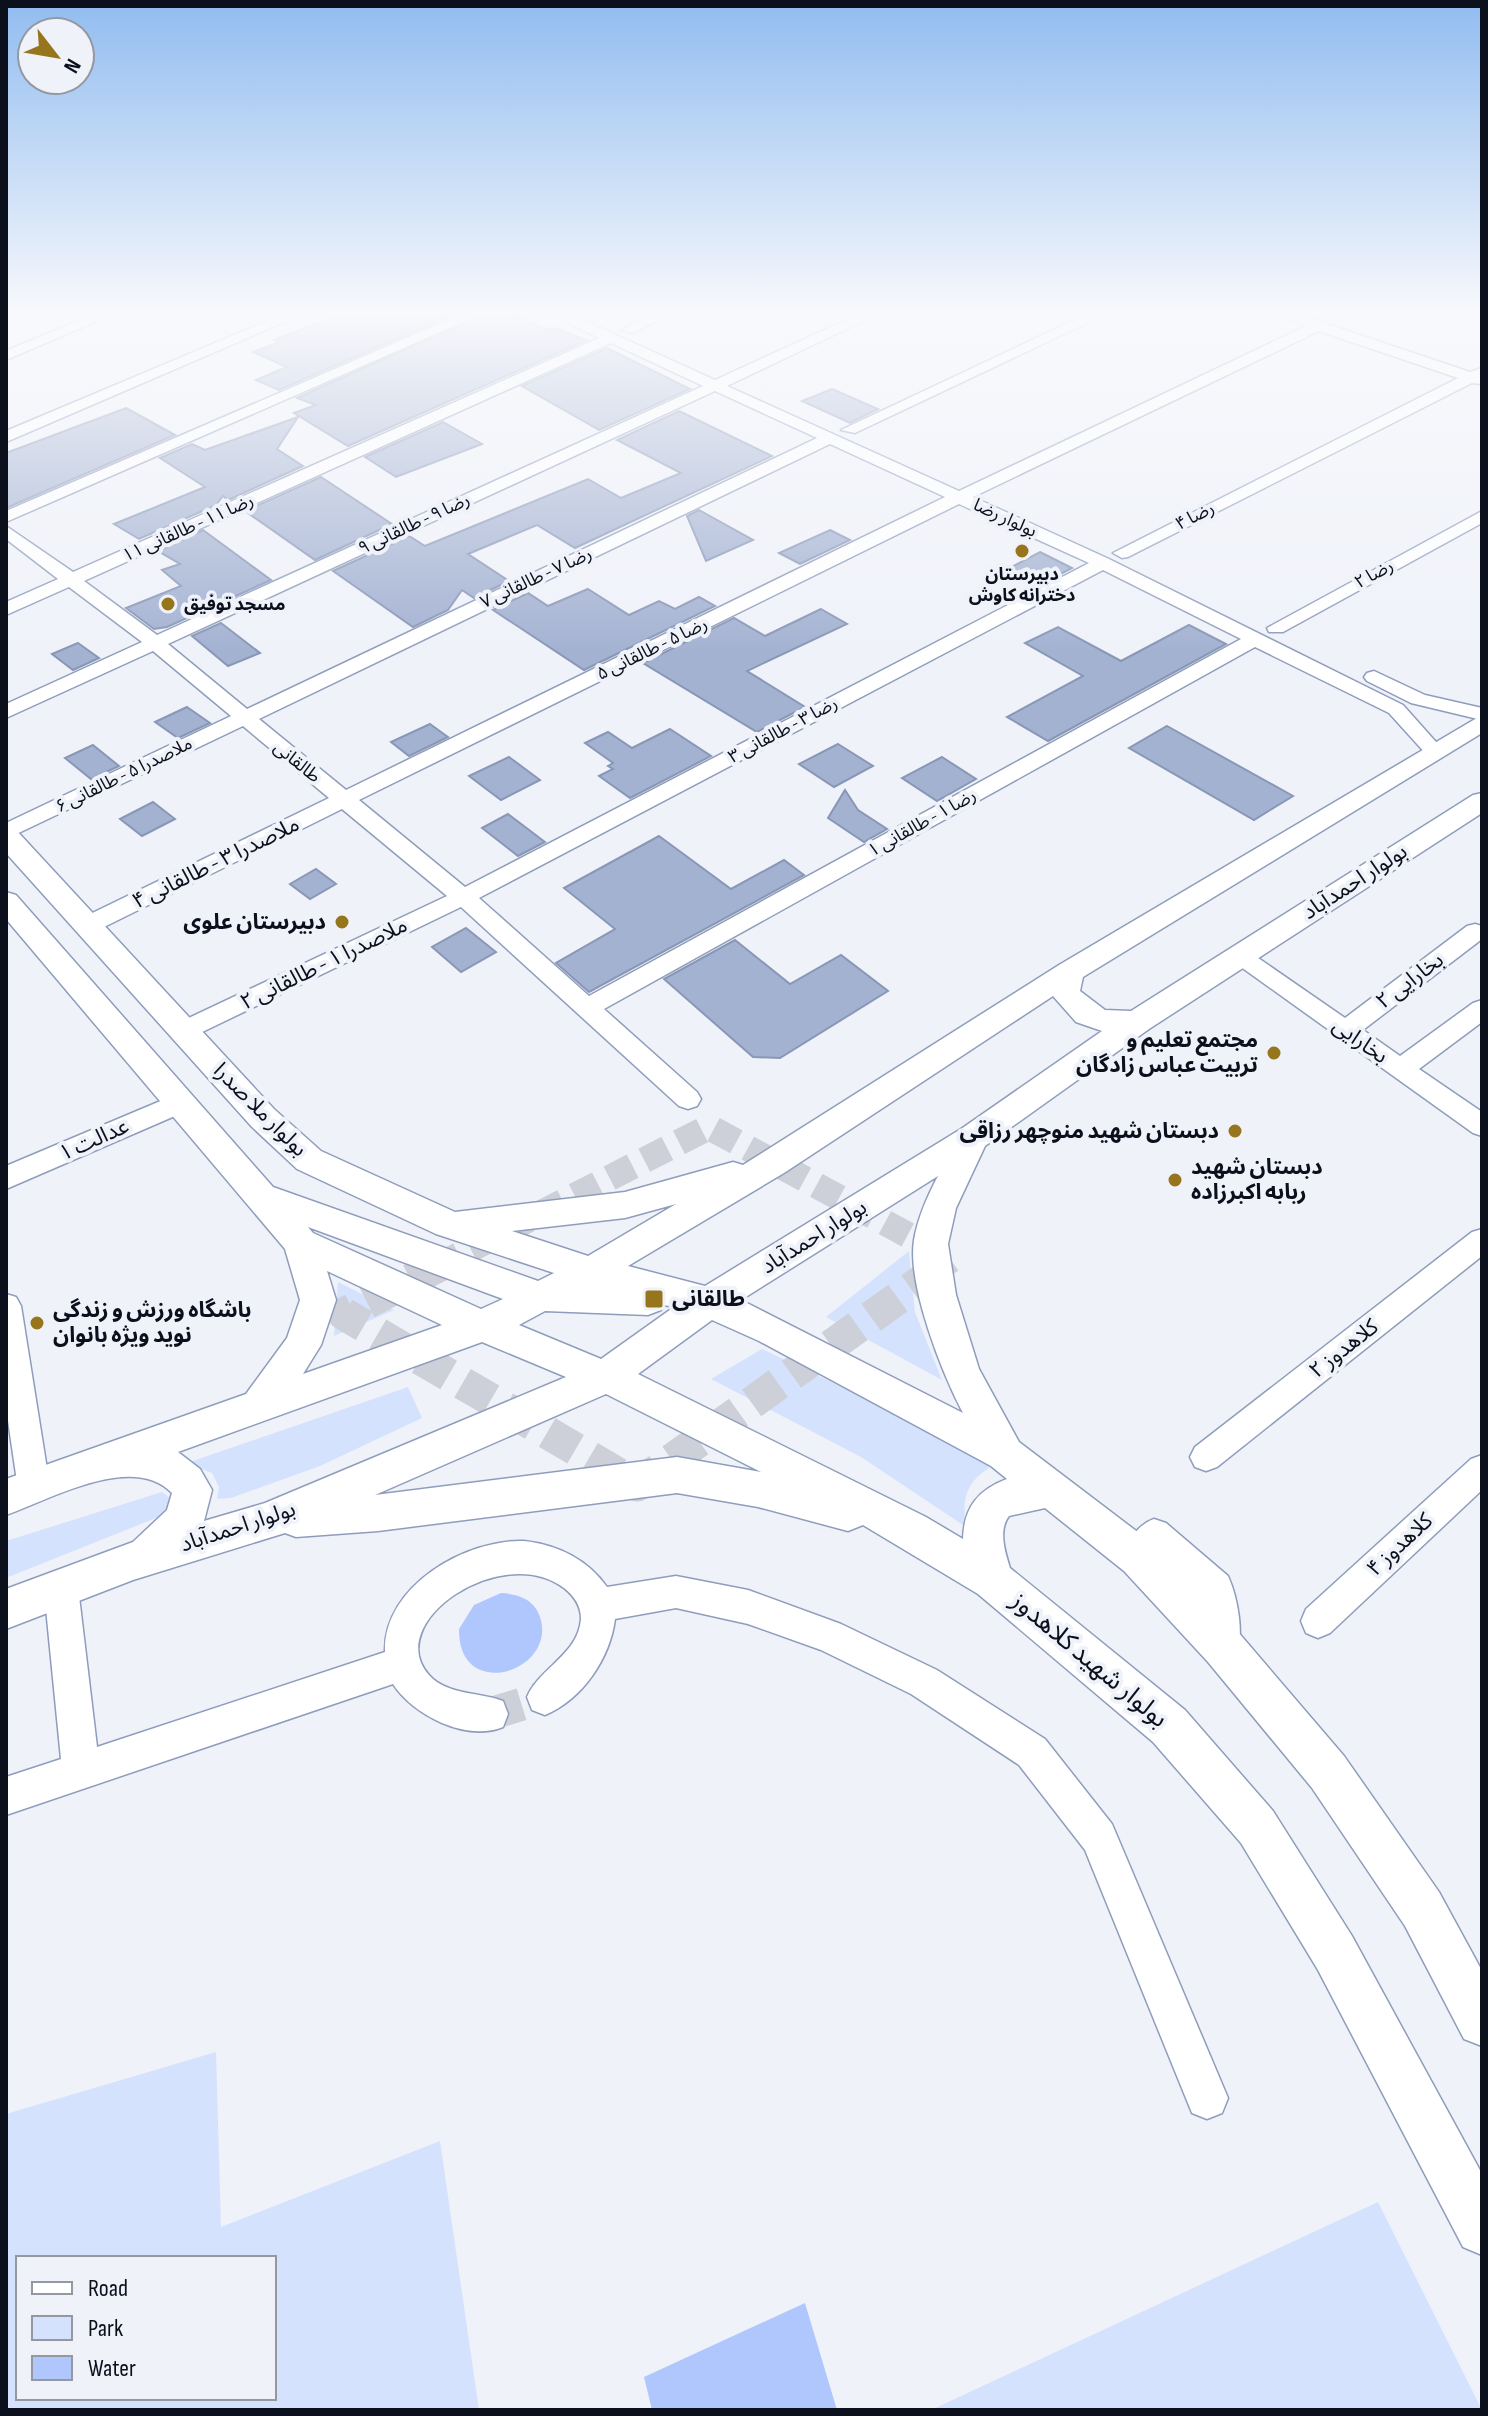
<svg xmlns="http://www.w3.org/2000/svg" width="1488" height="2416" viewBox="0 0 1488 2416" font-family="'Sofia Sans Condensed','Noto Sans Arabic',sans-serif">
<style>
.green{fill:#d5e2fe;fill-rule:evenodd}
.water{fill:#afc7fd}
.building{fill:#a4b2d2;stroke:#8997b7;stroke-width:2}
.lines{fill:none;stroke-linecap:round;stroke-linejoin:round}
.minor-tunnel-far1{stroke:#cdd0d8;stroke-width:26;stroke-dasharray:26 13;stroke-linecap:butt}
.minor-tunnel{stroke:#cdd0d8;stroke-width:33;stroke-dasharray:33 16;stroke-linecap:butt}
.minor-casing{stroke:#8f9dbc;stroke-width:3}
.major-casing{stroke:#8f9dbc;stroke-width:3}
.minor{fill:#fff;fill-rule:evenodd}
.major{fill:#fff;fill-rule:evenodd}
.poi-dot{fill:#96751d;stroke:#eff2f9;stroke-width:3}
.labels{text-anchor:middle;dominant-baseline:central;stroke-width:8;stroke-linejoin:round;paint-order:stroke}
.far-street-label{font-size:18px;fill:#0c101c;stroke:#eff2f9}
.far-poi-label{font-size:18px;font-weight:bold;fill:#0c101c;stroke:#eff2f9}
.street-label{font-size:22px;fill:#0c101c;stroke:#eff2f9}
.poi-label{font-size:22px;font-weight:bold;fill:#0c101c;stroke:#eff2f9;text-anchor:end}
.near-street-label{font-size:26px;fill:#0c101c;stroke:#eff2f9}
</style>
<rect width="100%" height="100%" fill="#eff2f9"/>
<!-- green -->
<g class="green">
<polygon points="909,1251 915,1312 942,1380 826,1317"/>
<polygon points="338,1282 394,1310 334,1336"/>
<path d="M762 1349 926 1427 988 1462 989 1468C965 1483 962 1501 966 1527L861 1457 711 1379Z"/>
<polygon points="408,1387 422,1418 320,1466 231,1498 217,1499 219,1487 212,1473 187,1463"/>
<polygon points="162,1492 174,1501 166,1514 6,1578 6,1541"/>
<path d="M216 2052 221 2227 440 2141 479 2410H6V2114ZM274 2258V2398H18V2258Z"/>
<polygon points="1378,2202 1482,2410 931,2410"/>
</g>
<!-- water -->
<g class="water">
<path d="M501 1593C518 1594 534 1599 540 1617 558 1671 458 1704 459 1629L474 1605Z"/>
<polygon points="805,2303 837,2410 652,2410 644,2377"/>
</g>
<!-- building -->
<g class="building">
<polygon points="341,314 454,314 279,390 256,380 287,367 253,352 280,342 274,340"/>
<polygon points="484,314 512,314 545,329 554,328 587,340 348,446 294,413 316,405 297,398"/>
<polygon points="607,348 613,351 690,389 599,430 522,386"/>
<polygon points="832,389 878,409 850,423 802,401"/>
<polygon points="126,408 175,435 6,508 6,453"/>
<polygon points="679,411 772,456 575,548 537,525 468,554 509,581 474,598 462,590 448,610 413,627 333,571 409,536 425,546 588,479 621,498 681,473 617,440"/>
<polygon points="298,417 277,449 303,466 228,500 223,496 216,505 139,539 114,524 205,487 160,458 192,444 205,450"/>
<polygon points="443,422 482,444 396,477 365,457"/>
<polygon points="321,477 392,524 315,560 245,511"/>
<polygon points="699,510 753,540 706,561 687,516"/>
<polygon points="203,530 271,580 167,627 154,629 126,608 181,586 162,570 180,564 158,551"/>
<polygon points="830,530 850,540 800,564 779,553"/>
<polygon points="1040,552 1072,568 1038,586 1006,570"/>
<polygon points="588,589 629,615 659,601 675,609 699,597 715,606 584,670 493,610 528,593 548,606"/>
<polygon points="821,609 847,624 747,671 805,707 757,732 643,663 734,618 765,636"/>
<polygon points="221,623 260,653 228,666 192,636"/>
<polygon points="1189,625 1226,644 1048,741 1007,717 1083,676 1025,643 1058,627 1121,661"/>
<polygon points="78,643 99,658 73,670 52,654"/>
<polygon points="187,707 210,723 178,738 155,722"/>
<polygon points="430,724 448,737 409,756 391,742"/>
<polygon points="1167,726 1293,796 1254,820 1129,748"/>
<polygon points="670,729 711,756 630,798 599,776 613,769 608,766 613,763 585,743 608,732 632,748"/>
<polygon points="838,744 873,766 834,787 799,764"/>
<polygon points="93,745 119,766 91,779 65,758"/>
<polygon points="509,757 540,780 501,800 469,776"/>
<polygon points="942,757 976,779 937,801 902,778"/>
<polygon points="845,790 858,810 887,829 864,842 828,818"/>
<polygon points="153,802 175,819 142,836 120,819"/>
<polygon points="508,814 545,842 518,856 482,828"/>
<polygon points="659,836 731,889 784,860 804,875 589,992 556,963 615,929 564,888"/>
<polygon points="316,869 336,884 310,899 290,884"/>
<polygon points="466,928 496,952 461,972 432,947"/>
<polygon points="735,940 790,984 841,955 888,991 780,1058 753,1057 664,979"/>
</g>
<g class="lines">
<!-- minor-tunnel-far1 -->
<polyline class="minor-tunnel-far1" points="436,1267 709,1127 952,1259 941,1267"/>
<!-- minor-tunnel -->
<g class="minor-tunnel">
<polyline points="440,1265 344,1314 637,1485 944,1265"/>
<polyline points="490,1714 545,1697"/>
</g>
<defs>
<g id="minor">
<polygon points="94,314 113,314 6,360 6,351"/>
<polygon points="284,314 303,314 6,442 6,431"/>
<polygon points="462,314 481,314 6,522 6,511"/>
<path d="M551 314H570L715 380 859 314H878L727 386 959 491 1306 326 1276 314H1297L1470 372 1482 368V384L1472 383 1128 557 1122 558 1113 553 1458 378 1319 331 973 497 1109 559 1403 705 1444 751 1441 755H1427L1389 713 1255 647 604 1009 697 1092 701 1099 697 1106 688 1109 679 1106 461 907 194 1036H176L172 1030 176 1024 447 896 342 809 96 931H80L76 925 80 919 329 798 243 726 6 839V823L231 716 153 651 6 718V704L142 642 69 587 6 615V602L58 579 6 539V526L73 572 599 338ZM611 343 703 386 157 635 84 581ZM715 391 817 438 247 709 168 644ZM830 444 945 497 346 790 259 719ZM959 504 1089 563 465 887 359 800ZM1103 570 1241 639 589 996 479 898Z"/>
<polygon points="652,314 671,314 633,333 621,330"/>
<polygon points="1087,314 1106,314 855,433 841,430"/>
<polygon points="1482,511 1482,523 1283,632 1269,632 1267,628"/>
<polygon points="1374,671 1425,695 1482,708 1482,720 1411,703 1367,681 1364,677 1367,673"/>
<polygon points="1475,924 1482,926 1482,939 1363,1030 1400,1056 1473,1003 1482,1000 1482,1022 1419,1069 1482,1112 1482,1136 1473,1133 1227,957 1239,949 1248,951 1345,1018 1467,926"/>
<polygon points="182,1092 191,1095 195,1102 191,1109 6,1189 6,1166"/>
<polygon points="1482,1229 1482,1256 1217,1467 1206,1471 1195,1467 1190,1457 1195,1447 1472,1232"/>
<polygon points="6,1294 16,1297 21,1306 50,1488 45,1498 34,1503 23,1498 18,1488 6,1407"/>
<polygon points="1482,1455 1482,1490 1330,1633 1318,1638 1306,1633 1301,1621 1306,1609 1471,1459"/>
<path d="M1154 1519 1166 1523 1228 1576C1238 1598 1245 1637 1235 1659L1223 1664 1211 1659 1206 1647 1200 1595 1157 1558 1150 1568 1138 1573 1126 1568 1121 1557C1128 1541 1137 1525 1154 1519Z"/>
<path d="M524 1541C558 1545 587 1559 607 1587L676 1576 748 1590 841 1624 937 1670 1045 1739 1112 1824 1228 2098 1222 2113 1207 2119 1192 2113 1085 1850 1019 1765 911 1694 821 1650 748 1624 676 1608 615 1619C610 1658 583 1699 545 1715L532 1710 527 1697C540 1667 578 1655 581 1619 581 1605 574 1596 564 1588 501 1541 382 1623 429 1675 446 1695 480 1692 503 1701L508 1714 503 1727C466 1742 413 1715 393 1684L6 1815V1777L61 1759 44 1588 49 1577 61 1572 73 1577 78 1588 97 1747 385 1652C383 1586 466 1539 524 1541Z"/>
</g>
<path id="major" d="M1482 715V733L1083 977 1080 991 1105 1010 1131 1011 1473 795 1482 793V813L1149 1029 985 1146 956 1208 948 1244 956 1295 979 1369 1019 1442 1152 1543 1238 1632 1344 1756 1439 1892 1482 1971V2046L1464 2039 1405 1926 1312 1788 1208 1662 1124 1571 1045 1508 1009 1516C998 1530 1005 1552 1010 1568L1185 1710 1273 1811 1352 1936 1482 2174V2255L1463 2247 1318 1970 1241 1843 1153 1742 978 1594 863 1525 848 1531 758 1507 677 1493 378 1531 296 1537 285 1533 133 1580 6 1629V1589L133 1542 167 1510 172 1493C133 1452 51 1499 6 1515V1479L246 1394 287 1338 300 1300 285 1249 6 919V892L16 895 273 1187 538 1281 554 1273 436 1234 297 1169 252 1127 6 853V828L16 830 274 1109 321 1151 455 1212 625 1192 733 1162 743 1165 1059 965ZM1053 996 1076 1022 1102 1031 961 1129 705 1286 628 1266 784 1173ZM938 1176C927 1197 918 1217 914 1240 907 1285 942 1373 963 1413L741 1300ZM676 1204 588 1256 512 1231 625 1218ZM308 1227 503 1299 481 1309 313 1233ZM327 1271 442 1325 303 1374 321 1345 336 1300ZM664 1305 674 1307 601 1359 519 1325 545 1311 648 1315 661 1310ZM712 1320 759 1341 991 1466 1007 1479C978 1490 964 1507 963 1539L926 1517 638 1374ZM482 1342 566 1377 265 1503 204 1521 212 1490 200 1469 178 1452ZM606 1394 761 1472 677 1457 375 1495Z"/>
</defs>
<!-- minor casing -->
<use href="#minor" class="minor-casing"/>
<!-- major casing -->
<use href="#major" class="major-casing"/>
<!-- minor -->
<use href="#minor" class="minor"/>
<!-- major -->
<use href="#major" class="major"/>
</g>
<!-- sky -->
<linearGradient id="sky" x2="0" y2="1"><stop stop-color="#91bcf0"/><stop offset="0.48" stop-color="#f8f9fc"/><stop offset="1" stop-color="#f8f9fc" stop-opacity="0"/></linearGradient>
<rect width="1488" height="652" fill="url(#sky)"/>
<!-- markers -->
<g class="poi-dot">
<circle cx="1022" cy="551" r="8"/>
<circle cx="168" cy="604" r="8"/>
<circle cx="342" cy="922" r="8"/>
<circle cx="1274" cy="1053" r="8"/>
<circle cx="1235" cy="1131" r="8"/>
<circle cx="1175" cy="1180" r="8"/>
<rect x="644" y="1289" width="20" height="20" rx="4"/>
<circle cx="37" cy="1323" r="8"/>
</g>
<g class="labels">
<!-- far-street labels -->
<g class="far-street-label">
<text transform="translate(1195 516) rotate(-27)">رضا ۴</text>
<text transform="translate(1005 518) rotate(25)">بولوار رضا</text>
<text transform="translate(414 524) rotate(-25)">رضا ۹ - طالقانی ۹</text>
<text transform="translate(188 528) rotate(-24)">رضا ۱۱ - طالقانی ۱۱</text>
<text transform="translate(1374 574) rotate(-29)">رضا ۲</text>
<text transform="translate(536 578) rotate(-25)">رضا ۷ - طالقانی ۷</text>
<text transform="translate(652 649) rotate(-26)">رضا ۵ - طالقانی ۵</text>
<text transform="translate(783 730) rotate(-28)">رضا ۳ - طالقانی ۳</text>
<text transform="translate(297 762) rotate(39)">طالقانی</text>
<text transform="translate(124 775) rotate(-26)">ملاصدرا ۵ - طالقانی ۶</text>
<text transform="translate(922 823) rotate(-29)">رضا ۱ - طالقانی ۱</text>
</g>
<!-- far-poi labels -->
<g class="far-poi-label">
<text x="1022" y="574">دبیرستان<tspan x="1022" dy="21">دخترانه کاوش</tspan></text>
<text x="184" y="604" text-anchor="start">مسجد توفیق</text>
</g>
<!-- street labels -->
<g class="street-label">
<text transform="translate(216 863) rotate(-26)">ملاصدرا ۳ - طالقانی ۴</text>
<text transform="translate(1355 882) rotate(-33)">بولوار احمدآباد</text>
<text transform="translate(324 964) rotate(-26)">ملاصدرا ۱ - طالقانی ۲</text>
<text transform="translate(1410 981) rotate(-37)">بخارایی ۲</text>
<text transform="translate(1360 1041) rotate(35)">بخارایی</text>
<text transform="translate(260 1110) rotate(45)">بولوار ملا صدرا</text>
<text transform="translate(94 1140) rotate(-24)">عدالت ۱</text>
<text transform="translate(814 1237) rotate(-32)">بولوار احمدآباد</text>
<text transform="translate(1344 1349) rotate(-38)">کلاهدوز ۲</text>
<text transform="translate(238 1527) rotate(-18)">بولوار احمدآباد</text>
<text transform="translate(1400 1545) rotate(-43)">کلاهدوز ۴</text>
</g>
<!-- poi labels -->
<g class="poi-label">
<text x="326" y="922">دبیرستان علوی</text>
<text x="1258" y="1040">مجتمع تعلیم و<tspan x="1258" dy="25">تربیت عباس زادگان</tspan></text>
<text x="1219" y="1131">دبستان شهید منوچهر رزاقی</text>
<text x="1191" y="1167" text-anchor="start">دبستان شهید<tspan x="1191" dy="25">ربابه اکبرزاده</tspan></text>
<text x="672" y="1299" text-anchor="start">طالقانی</text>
<text x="53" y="1310" text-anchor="start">باشگاه ورزش و زندگی<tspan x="53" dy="25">نوید ویژه بانوان</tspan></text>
</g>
<!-- near-street labels -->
<g class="near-street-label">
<text transform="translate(1089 1660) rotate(40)">بولوار شهید کلاهدوز</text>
</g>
</g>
<!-- border -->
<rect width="1488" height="2416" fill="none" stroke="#0c101c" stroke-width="16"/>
<!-- legend -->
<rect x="16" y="2256" width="260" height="144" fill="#eff2f9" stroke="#9498a1" stroke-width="2"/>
<rect x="32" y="2282" width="40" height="12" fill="#ffffff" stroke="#9498a1" stroke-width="2"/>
<text x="88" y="2296" font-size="24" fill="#0c101c">Road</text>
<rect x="32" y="2316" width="40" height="24" fill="#d5e2fe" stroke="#9498a1" stroke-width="2"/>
<text x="88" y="2336" font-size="24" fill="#0c101c">Park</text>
<rect x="32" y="2356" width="40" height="24" fill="#afc7fd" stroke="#9498a1" stroke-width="2"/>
<text x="88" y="2376" font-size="24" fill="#0c101c">Water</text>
<!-- north arrow -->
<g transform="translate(56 56) rotate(121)"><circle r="38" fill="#eff2f9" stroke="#9498a1" stroke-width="2"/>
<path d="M0-6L14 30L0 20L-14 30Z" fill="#96751d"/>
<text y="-12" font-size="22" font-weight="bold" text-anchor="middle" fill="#0c101c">N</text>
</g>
</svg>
